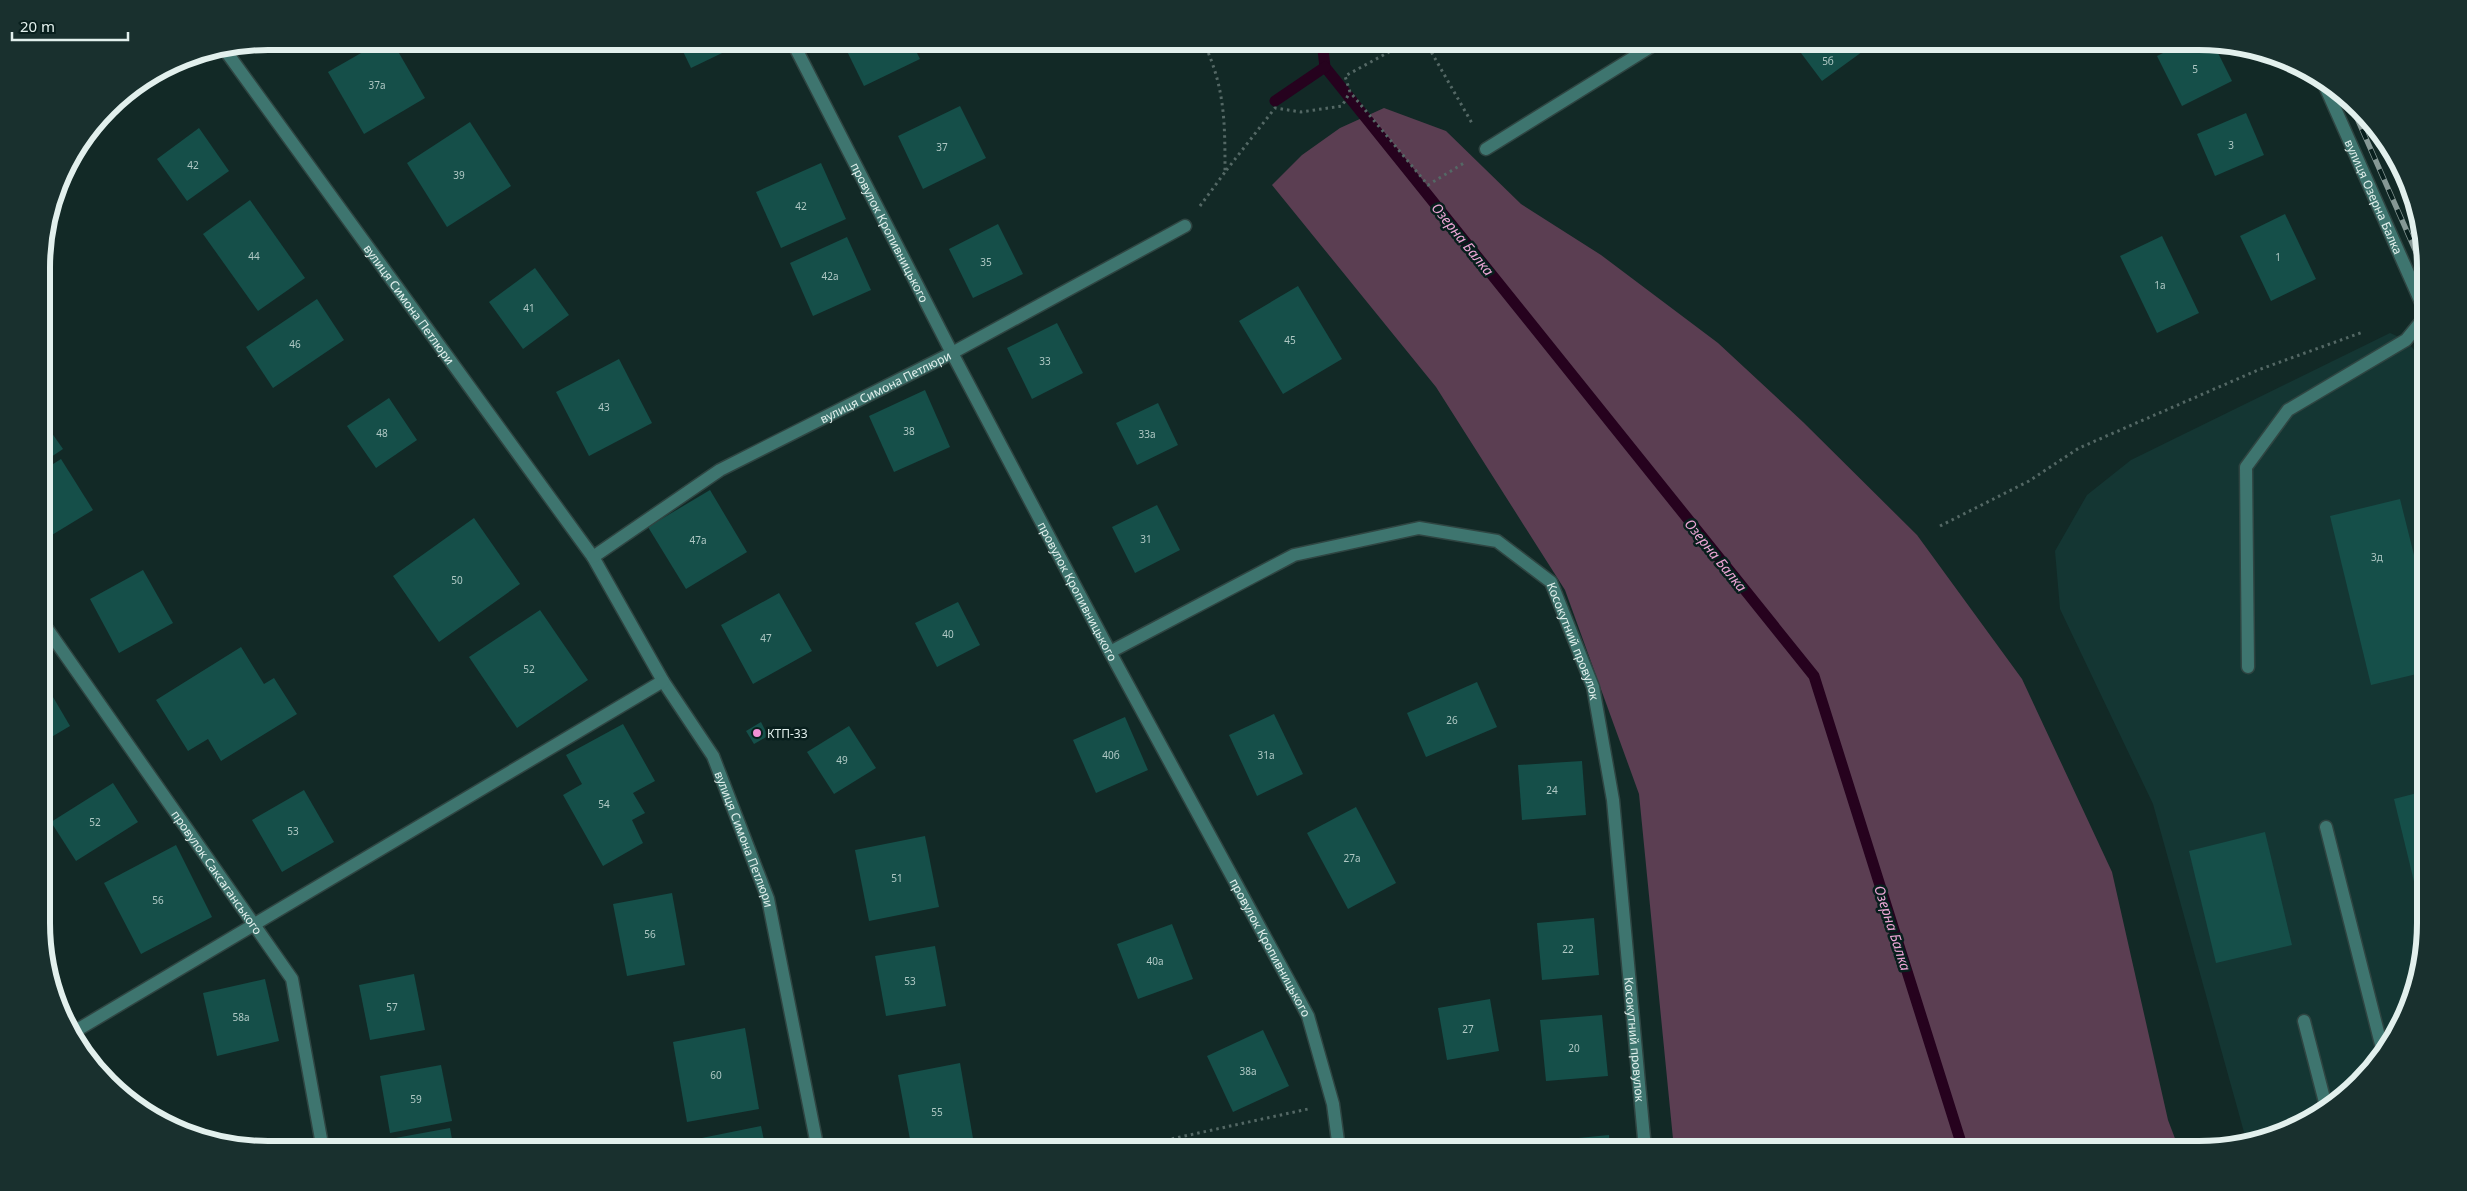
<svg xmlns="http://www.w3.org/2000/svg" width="2467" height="1191" viewBox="0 0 2467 1191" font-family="'Noto Sans',sans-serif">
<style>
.built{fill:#143633}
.green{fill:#5b3e52}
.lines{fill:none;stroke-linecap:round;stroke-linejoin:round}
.stream{stroke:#26021e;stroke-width:11}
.building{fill:#154f49}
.minor-casing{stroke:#2f4542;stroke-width:15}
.path{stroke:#546865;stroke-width:3;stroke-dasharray:2.5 4;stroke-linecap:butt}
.minor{stroke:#3e756f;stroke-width:12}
.rail-casing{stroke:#869895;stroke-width:5.5}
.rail{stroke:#081f1d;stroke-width:4;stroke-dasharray:11;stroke-linecap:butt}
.poi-dot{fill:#f391d6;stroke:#081f1d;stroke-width:2}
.labels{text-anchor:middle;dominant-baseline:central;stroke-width:5;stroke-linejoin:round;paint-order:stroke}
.number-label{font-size:10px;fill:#afc8c4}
.street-label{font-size:12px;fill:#e2f0ed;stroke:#081f1d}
.poi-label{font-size:12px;fill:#e2f0ed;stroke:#081f1d;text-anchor:start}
.water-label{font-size:14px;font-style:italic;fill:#eca6d6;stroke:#081f1d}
.rim{fill:none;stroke:#e2f0ed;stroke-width:6}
</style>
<rect width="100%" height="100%" fill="#122926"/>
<!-- built -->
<polygon class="built" points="2390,333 2406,340 2419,356 2424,375 2426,923 2402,1023 2369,1073 2325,1112 2271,1138 2247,1143 2153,804 2060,609 2055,551 2087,495 2131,460"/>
<!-- green -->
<polygon class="green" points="1384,108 1446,131 1521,204 1601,255 1718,343 1803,422 1917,535 2022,679 2112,872 2168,1120 2179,1149 1674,1149 1639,794 1565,590 1436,387 1272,185 1302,155 1340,128"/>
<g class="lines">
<!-- stream -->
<g class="stream">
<polyline points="1322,41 1325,67 1814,676 1963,1149"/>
<polyline points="1275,101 1325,67"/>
</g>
</g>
<!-- building -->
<g class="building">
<polygon points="382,41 392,41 425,98 364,134 328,72"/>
<polygon points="678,41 747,41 691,68"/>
<polygon points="842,41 911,41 920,59 864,86"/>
<polygon points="1792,41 1877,41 1822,81"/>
<polygon points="2187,41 2214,45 2232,81 2182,106 2157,56"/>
<polygon points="960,106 986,158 923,189 898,136"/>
<polygon points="2246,113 2264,155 2215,176 2197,134"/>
<polygon points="470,122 511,186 447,227 407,163"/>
<polygon points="199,128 229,171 187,201 157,159"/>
<polygon points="821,163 846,219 781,248 756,192"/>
<polygon points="250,200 305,278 258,311 203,234"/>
<polygon points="2285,214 2316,279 2271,301 2240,236"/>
<polygon points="998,224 1023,274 973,298 949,249"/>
<polygon points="2162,236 2199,313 2157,333 2120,256"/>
<polygon points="847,237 871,290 813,316 790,263"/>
<polygon points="535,268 569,315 523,349 489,302"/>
<polygon points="1298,286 1342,359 1283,394 1239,321"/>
<polygon points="317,299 344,340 273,388 246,347"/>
<polygon points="1057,323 1083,373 1032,399 1007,348"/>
<polygon points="619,359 652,423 589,456 556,392"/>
<polygon points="925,390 950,447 894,472 869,416"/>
<polygon points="389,398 417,440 376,468 347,426"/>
<polygon points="1158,403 1178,445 1137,465 1116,423"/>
<polygon points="42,419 63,449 42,463"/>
<polygon points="61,459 93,510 42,541 42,471"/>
<polygon points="710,490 747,552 686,589 648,527"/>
<polygon points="2400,499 2425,599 2425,672 2371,685 2330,516"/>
<polygon points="1157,505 1180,550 1135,573 1112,527"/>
<polygon points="474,518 520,584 439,642 393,576"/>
<polygon points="143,570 173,623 119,653 90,599"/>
<polygon points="779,593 812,651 753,684 721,625"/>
<polygon points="958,602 980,645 937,667 915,623"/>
<polygon points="540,610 588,680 517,728 469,657"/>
<polygon points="241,647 264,684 274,678 297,714 221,761 208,739 188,751 156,700"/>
<polygon points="43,680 70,726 43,742"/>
<polygon points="1477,682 1497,727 1426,757 1407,713"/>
<polygon points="1274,714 1303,774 1257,796 1229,735"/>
<polygon points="1125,717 1148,770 1096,793 1073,740"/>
<polygon points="761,722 768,736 754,744 746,731"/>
<polygon points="623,724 655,781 633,793 645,813 632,820 643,843 603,866 563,795 582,784 566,755"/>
<polygon points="849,726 876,768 834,794 807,752"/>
<polygon points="1582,761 1586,815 1522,820 1518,765"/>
<polygon points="113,783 138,822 76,861 51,822"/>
<polygon points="304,790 334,842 282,872 252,820"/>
<polygon points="2425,791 2426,923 2425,927 2394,799"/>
<polygon points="1356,807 1396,883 1348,909 1307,833"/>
<polygon points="2265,832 2292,945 2216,963 2189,851"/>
<polygon points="925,836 939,907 869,921 855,850"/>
<polygon points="176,845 212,917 141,954 104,883"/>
<polygon points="672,893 685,965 627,976 613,904"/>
<polygon points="1594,918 1599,975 1542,980 1537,923"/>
<polygon points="1172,924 1193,979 1138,999 1117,944"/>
<polygon points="935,946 946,1006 886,1016 875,956"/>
<polygon points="414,974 425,1030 370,1040 359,985"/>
<polygon points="265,979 279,1041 217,1056 203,993"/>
<polygon points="1490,999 1499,1051 1447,1060 1438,1008"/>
<polygon points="1602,1015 1608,1076 1546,1081 1540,1020"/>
<polygon points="745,1028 759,1109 687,1122 673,1042"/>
<polygon points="1263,1030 1289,1086 1233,1112 1207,1056"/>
<polygon points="960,1063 975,1150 912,1150 898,1075"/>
<polygon points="441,1065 452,1121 390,1133 380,1076"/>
<polygon points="761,1126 766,1150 694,1150 692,1140"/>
<polygon points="450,1128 454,1150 392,1150 390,1139"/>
<polygon points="1609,1135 1610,1149 1560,1149 1558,1140"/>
<polygon points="1302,1145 1303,1149 1286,1150 1286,1149"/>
</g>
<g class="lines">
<defs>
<g id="minor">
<path id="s1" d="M792 41 952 353 1110 652 1308 1016 1333 1104 1339 1149"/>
<path id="s2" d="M225 50 593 557 663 681 713 756 768 899 818 1150"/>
<path id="s3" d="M2325 86 2424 309"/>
<polyline points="1486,149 1660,41"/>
<path id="s4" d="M593 557 720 470 952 353 1185 226"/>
<path id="s5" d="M43 623 292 979 323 1150"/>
<path id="s6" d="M1110 652 1294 555 1419 528 1497 541 1551 582 1593 687 1613 800 1645 1149"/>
<polyline points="2248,667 2246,467 2288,410 2406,340 2424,318"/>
<polyline points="2326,827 2383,1052"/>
<polyline points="2304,1021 2327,1110"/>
<polyline points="72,1033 663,681"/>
</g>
</defs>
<!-- minor casing -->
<use href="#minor" class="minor-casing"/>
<!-- path -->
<g class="path">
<path d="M1203 41C1225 87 1225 122 1225 172L1275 108 1301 112 1342 106 1350 92"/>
<polyline points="1420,41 1400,46 1345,76 1350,92 1428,185 1464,163"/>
<polyline points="1425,41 1473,125"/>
<polyline points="1200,206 1225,172"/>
<polyline points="1940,526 2029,481 2079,448 2258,370 2363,332"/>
<polyline points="1121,1150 1308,1109"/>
</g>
<!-- minor -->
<use href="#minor" class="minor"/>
<defs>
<polyline id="rail" points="2353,109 2424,270"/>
</defs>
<!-- rail casing -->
<use href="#rail" class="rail-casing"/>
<!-- rail -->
<use href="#rail" class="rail"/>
</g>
<!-- markers -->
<circle class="poi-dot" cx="757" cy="733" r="5"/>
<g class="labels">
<!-- number labels -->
<g class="number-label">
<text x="1828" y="61">5б</text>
<text x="2195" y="69">5</text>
<text x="377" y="85">37а</text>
<text x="2231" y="145">3</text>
<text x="942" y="147">37</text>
<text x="193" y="165">42</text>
<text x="459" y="175">39</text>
<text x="801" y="206">42</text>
<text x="254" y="256">44</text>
<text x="2278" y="257">1</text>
<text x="986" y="262">35</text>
<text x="830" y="276">42а</text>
<text x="2160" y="285">1а</text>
<text x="529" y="308">41</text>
<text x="1290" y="340">45</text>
<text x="295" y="344">46</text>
<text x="1045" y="361">33</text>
<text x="604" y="407">43</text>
<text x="909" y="431">38</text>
<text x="382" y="433">48</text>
<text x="1147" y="434">33а</text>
<text x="1146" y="539">31</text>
<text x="698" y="540">47а</text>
<text x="2377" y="557">3д</text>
<text x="457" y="580">50</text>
<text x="948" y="634">40</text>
<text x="766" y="638">47</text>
<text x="529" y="669">52</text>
<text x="1452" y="720">26</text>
<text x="1111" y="755">40б</text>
<text x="1266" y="755">31а</text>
<text x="842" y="760">49</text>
<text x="1552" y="790">24</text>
<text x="604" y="804">54</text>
<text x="95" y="822">52</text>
<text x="293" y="831">53</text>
<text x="1352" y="858">27а</text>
<text x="897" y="878">51</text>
<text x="158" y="900">56</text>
<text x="650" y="934">56</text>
<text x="1568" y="949">22</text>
<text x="1155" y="961">40а</text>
<text x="910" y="981">53</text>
<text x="392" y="1007">57</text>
<text x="241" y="1017">58а</text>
<text x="1468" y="1029">27</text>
<text x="1574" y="1048">20</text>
<text x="1248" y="1071">38а</text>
<text x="716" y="1075">60</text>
<text x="416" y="1099">59</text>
<text x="937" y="1112">55</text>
</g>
<!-- street labels -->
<g class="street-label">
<text stroke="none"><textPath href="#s3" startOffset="121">вулиця Озерна Балка</textPath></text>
<text stroke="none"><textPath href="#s1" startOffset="215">провулок Кропивницького</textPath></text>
<text stroke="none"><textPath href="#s2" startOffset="314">вулиця Симона Петлюри</textPath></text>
<text stroke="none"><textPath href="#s4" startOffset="339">вулиця Симона Петлюри</textPath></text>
<text stroke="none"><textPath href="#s1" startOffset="620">провулок Кропивницького</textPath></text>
<text stroke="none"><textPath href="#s6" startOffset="546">Косокутний провулок</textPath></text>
<text stroke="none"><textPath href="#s2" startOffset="948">вулиця Симона Петлюри</textPath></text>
<text stroke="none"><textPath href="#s5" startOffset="304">провулок Саксаганського</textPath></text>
<text stroke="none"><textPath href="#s1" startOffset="1025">провулок Кропивницького</textPath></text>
<text stroke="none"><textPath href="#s6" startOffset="951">Косокутний провулок</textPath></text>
</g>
<!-- poi labels -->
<g class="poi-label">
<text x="767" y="733">КТП-33</text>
</g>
<!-- water labels -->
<g class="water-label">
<text transform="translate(1463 239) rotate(51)">Озерна Балка</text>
<text transform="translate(1716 555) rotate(51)">Озерна Балка</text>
<text transform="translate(1893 928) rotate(72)">Озерна Балка</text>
</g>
</g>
<!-- crop -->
<path d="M0 0H2467V1191H0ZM268 50H2199A218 218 0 0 1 2417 268V923A218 218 0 0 1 2199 1141H268A218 218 0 0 1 50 923V268A218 218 0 0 1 268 50Z" fill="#19302e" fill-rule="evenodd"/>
<path class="rim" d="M268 50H2199A218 218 0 0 1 2417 268V923A218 218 0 0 1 2199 1141H268A218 218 0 0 1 50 923V268A218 218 0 0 1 268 50Z"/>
<!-- scale -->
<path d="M12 32v8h116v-8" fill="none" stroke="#e2f0ed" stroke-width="2.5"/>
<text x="20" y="32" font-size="15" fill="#e2f0ed" stroke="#081f1d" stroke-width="4" paint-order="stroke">20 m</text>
</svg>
